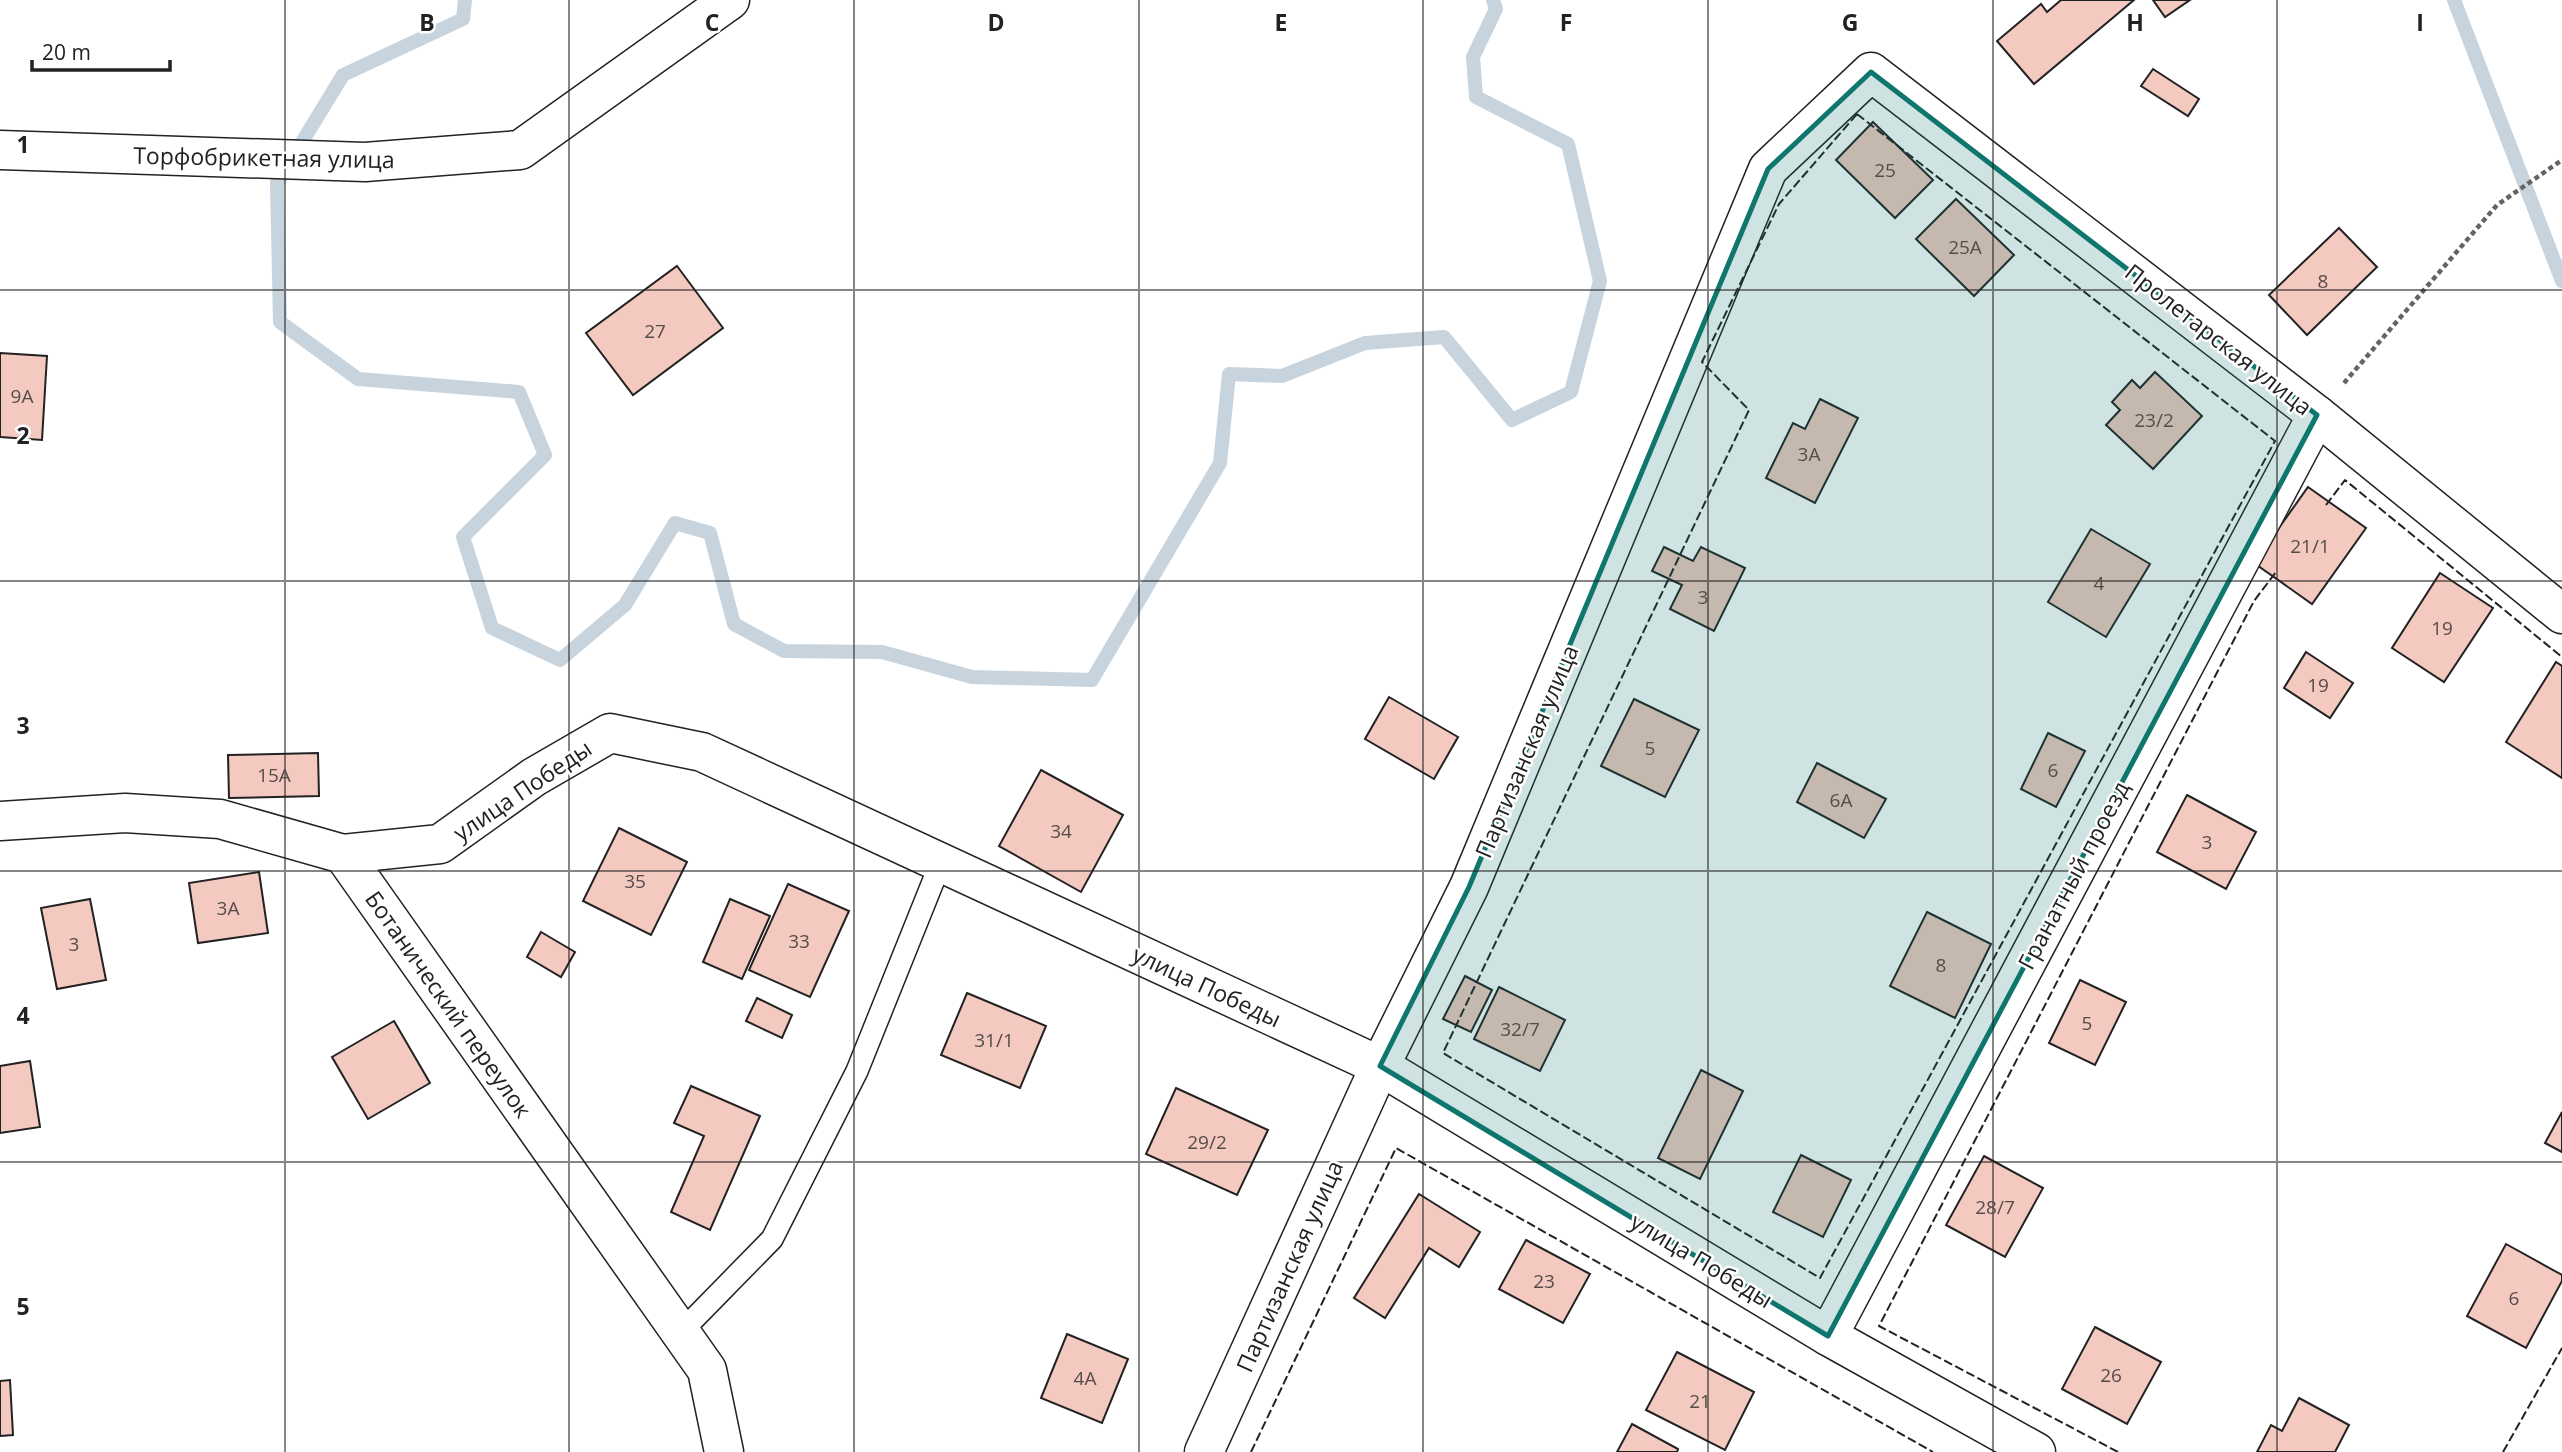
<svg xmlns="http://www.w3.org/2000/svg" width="2562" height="1452" viewBox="0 0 2562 1452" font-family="'Open Sans',sans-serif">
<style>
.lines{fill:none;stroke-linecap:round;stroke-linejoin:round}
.stream{stroke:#c7d3dd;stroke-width:14}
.building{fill:#f3c9c0;stroke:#222;stroke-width:2}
.service-casing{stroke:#222;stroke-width:24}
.minor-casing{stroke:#222;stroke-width:41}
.tertiary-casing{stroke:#222;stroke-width:41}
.path{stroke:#646464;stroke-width:4.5;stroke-dasharray:5 3.5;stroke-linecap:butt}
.service{stroke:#fff;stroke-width:21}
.minor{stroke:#fff;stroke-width:38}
.tertiary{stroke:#fff;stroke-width:38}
.fence{stroke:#222;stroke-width:2;stroke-dasharray:9 3.5;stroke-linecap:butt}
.marked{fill:#0f766e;fill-opacity:0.2;stroke:#0f766e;stroke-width:5;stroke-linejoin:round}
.grid{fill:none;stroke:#222;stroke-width:2;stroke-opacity:0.55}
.labels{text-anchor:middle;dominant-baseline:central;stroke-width:5;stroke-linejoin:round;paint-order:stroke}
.number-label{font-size:19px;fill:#564c4a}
.street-label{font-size:23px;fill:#222;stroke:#fff}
.grid-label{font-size:23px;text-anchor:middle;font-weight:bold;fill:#222;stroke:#fff;stroke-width:5;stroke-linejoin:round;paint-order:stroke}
</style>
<rect width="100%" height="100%" fill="#fff"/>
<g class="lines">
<!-- stream -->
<g class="stream">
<polyline points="465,0 463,19 343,75 277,183 280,322 358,379 519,392 545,455 463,537 492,628 560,660 625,605 675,523 710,533 734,624 784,651 882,652 972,677 1092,680 1220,463 1229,374 1282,376 1365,343 1444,337 1512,420 1571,392 1600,281 1568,144 1476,97 1473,57 1496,9 1493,0"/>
<polyline points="2454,0 2562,281"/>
</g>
</g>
<!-- building -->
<g class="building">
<polygon points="2061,0 2134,0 2034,84 1997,41 2041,4 2047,12"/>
<polygon points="2153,0 2190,0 2165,17"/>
<polygon points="2153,69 2199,99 2188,116 2141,86"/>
<polygon points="1873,122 1933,180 1895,218 1836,160"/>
<polygon points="1956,199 2014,255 1974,296 1916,239"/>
<polygon points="2339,228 2377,267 2307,335 2269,295"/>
<polygon points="677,266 723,328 633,395 586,333"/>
<polygon points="0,353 47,356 42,440 0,437"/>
<polygon points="2155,372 2202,416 2153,469 2106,425 2120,410 2112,402 2132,380 2140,388"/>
<polygon points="1820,399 1858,418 1815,503 1766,478 1793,423 1805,429"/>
<polygon points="2308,487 2366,528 2312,604 2254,563"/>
<polygon points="2091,529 2150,564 2106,637 2048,602"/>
<polygon points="1664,547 1693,561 1701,547 1745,568 1714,631 1670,609 1682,585 1652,571"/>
<polygon points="2440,573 2493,608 2444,682 2392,648"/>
<polygon points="2306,652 2353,683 2330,718 2284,688"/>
<polygon points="2556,662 2562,666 2562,778 2506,742"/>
<polygon points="1389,697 1458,737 1434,779 1365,739"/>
<polygon points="1634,699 1699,730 1665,797 1601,766"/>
<polygon points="2048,733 2085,751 2056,807 2021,789"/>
<polygon points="318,753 319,796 229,798 228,755"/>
<polygon points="1817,763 1886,799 1864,838 1797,802"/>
<polygon points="1041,770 1123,815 1081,892 999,846"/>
<polygon points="2187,795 2256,832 2226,889 2157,852"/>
<polygon points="619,828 687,862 651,935 583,901"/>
<polygon points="259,872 268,933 198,943 189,883"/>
<polygon points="788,884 849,911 810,997 749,970"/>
<polygon points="90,899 106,980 57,989 41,908"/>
<polygon points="730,899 770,916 742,979 703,962"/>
<polygon points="1927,912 1991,944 1955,1018 1890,986"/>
<polygon points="541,932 575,952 561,977 527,957"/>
<polygon points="1465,976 1492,990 1471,1032 1443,1019"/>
<polygon points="2080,980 2126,1002 2095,1065 2049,1043"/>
<polygon points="1499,987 1565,1020 1540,1071 1474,1039"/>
<polygon points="967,993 1046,1026 1020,1088 941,1055"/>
<polygon points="757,998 792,1015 782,1038 746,1021"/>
<polygon points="394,1021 430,1083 368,1119 332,1057"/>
<polygon points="30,1061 40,1127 0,1133 0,1066"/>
<polygon points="1701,1070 1743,1091 1700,1179 1658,1158"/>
<polygon points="691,1086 760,1116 710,1230 671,1212 704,1136 674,1123"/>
<polygon points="1176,1088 1268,1130 1237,1195 1146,1154"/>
<polygon points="2562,1112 2562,1152 2545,1143"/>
<polygon points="1801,1155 1851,1180 1823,1237 1773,1212"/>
<polygon points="1984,1156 2043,1188 2005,1257 1946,1225"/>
<polygon points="1419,1194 1480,1232 1459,1267 1429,1248 1385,1318 1354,1298"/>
<polygon points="1526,1240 1590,1274 1563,1323 1499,1289"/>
<polygon points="2506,1244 2562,1275 2562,1281 2526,1348 2467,1316"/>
<polygon points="2095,1327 2161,1362 2127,1424 2062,1389"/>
<polygon points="1067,1334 1128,1359 1102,1423 1041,1398"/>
<polygon points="1677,1352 1754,1392 1725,1450 1646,1410"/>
<polygon points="10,1380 13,1435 0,1436 0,1381"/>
<polygon points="2299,1398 2349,1425 2335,1452 2257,1452 2271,1425 2282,1431"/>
<polygon points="1632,1424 1678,1449 1677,1452 1617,1452"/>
</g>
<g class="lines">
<defs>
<polyline id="service" points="681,1332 772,1239 857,1071 941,862"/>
<g id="minor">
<polyline points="0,821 125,813 220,819 343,854 707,1370 724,1452"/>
<polyline points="343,854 440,844 534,777 610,733 702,752 1380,1066 1828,1336 2036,1452"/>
<polyline points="1828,1336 2317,415"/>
<polyline points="1204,1452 1380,1066 1469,887 1768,169 1871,72 2317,415 2562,614"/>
</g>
<polyline id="tertiary" points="0,150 365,162 520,150 730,0"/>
</defs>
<!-- service casing -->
<use href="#service" class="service-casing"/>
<!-- minor casing -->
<use href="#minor" class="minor-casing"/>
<!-- tertiary casing -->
<use href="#tertiary" class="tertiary-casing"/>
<!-- path -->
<polyline class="path" points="2344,383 2497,205 2562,160"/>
<!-- service -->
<use href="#service" class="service"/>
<!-- minor -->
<use href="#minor" class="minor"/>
<!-- tertiary -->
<use href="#tertiary" class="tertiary"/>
<!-- fence -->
<g class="fence">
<polygon points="1857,114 2275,441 1820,1278 1443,1053 1749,410 1702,362 1779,204"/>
<polyline points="2326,505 2345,480 2562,657"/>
<polyline points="1251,1452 1396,1148 1933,1452"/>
<polyline points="2118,1452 1879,1326 2254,601 2276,572"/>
<polyline points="2503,1452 2562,1348"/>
</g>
</g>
<!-- marked area -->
<path class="marked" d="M1871 72 2317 415 1828 1336 1380 1066 1469 887 1768 169Z"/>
<!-- grid -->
<path class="grid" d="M285 0V1452M569 0V1452M854 0V1452M1139 0V1452M1423 0V1452M1708 0V1452M1993 0V1452M2277 0V1452M0 290H2562M0 581H2562M0 871H2562M0 1162H2562"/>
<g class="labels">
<!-- number labels -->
<g class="number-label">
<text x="1885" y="170">25</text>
<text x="1965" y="247">25А</text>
<text x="2323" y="281">8</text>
<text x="655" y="331">27</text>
<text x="22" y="396">9А</text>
<text x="2154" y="420">23/2</text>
<text x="1809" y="454">3А</text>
<text x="2310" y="546">21/1</text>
<text x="2099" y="583">4</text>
<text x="1703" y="597">3</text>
<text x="2442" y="628">19</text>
<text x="2318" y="685">19</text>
<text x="1650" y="748">5</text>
<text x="2053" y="770">6</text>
<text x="274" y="775">15А</text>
<text x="1841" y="800">6А</text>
<text x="1061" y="831">34</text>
<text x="2207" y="842">3</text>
<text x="635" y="881">35</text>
<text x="228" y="908">3А</text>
<text x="799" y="941">33</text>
<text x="74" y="944">3</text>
<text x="1941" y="965">8</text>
<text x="2087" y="1023">5</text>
<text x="1520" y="1029">32/7</text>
<text x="994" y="1040">31/1</text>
<text x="1207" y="1142">29/2</text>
<text x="1995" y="1207">28/7</text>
<text x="1544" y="1281">23</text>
<text x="2514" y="1298">6</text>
<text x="2111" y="1375">26</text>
<text x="1085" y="1378">4А</text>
<text x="1700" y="1401">21</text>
</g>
<!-- street labels -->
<g class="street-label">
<text transform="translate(264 157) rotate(1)">Торфобрикетная улица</text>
<text transform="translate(2219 339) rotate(38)">Пролетарская улица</text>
<text transform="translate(1526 751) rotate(-67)">Партизанская улица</text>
<text transform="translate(522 790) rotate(-34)">улица Победы</text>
<text transform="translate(2073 875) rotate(-62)">Гранатный проезд</text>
<text transform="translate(1207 986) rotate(25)">улица Победы</text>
<text transform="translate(449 1004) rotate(55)">Ботанический переулок</text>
<text transform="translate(1702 1260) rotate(31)">улица Победы</text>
<text transform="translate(1289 1266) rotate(-66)">Партизанская улица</text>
</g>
</g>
<g class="grid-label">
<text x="427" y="31">B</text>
<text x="712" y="31">C</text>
<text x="996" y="31">D</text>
<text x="1281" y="31">E</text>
<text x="1566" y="31">F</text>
<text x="1850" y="31">G</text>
<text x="2135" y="31">H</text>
<text x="2420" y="31">I</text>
<text x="23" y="153">1</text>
<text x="23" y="444">2</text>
<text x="23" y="734">3</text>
<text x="23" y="1024">4</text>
<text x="23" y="1315">5</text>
</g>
<!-- scale -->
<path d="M32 60v10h138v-10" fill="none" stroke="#222222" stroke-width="3.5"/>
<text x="42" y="60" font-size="21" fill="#222222" stroke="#ffffff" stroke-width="5" paint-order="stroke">20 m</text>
</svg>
